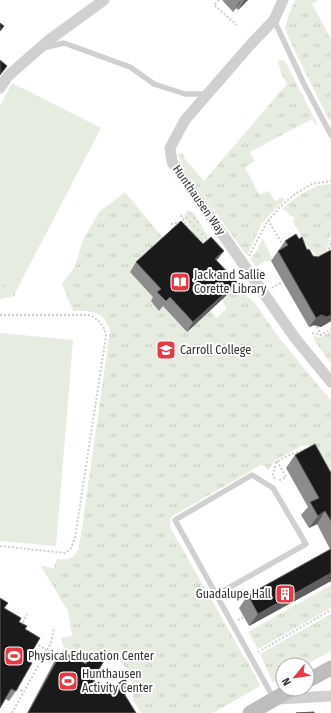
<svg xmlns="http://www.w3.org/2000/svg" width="331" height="713" viewBox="0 0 331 713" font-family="'Fira Sans Condensed',sans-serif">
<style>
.grass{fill:url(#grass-tufts)}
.park{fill:#e6ecdf}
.garden{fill:url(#garden-dots)}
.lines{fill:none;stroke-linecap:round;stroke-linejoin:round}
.path{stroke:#cdcdcd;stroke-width:2;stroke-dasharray:2 2;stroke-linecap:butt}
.service{stroke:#d0d0d0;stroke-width:5.5}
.minor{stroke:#d0d0d0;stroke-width:11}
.secondary{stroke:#bdbdbd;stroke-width:15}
.wall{fill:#8c8c8c}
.shaded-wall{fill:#5f5f5f}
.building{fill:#1a1a1a;stroke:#5f5f5f}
.labels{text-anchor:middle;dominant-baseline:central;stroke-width:4;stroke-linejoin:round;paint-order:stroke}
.street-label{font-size:12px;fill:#333;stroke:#fff}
.poi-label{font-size:12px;fill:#333;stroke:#fff;text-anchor:start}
</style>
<defs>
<pattern id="grass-tufts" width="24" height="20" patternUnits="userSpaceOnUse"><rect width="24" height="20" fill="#e6ecdf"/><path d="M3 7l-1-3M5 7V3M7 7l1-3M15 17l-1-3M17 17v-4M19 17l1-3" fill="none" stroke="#c6cbc0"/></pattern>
<pattern id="garden-dots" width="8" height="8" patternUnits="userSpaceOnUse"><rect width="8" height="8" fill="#e6ecdf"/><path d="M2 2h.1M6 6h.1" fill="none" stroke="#c6cbc0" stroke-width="1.8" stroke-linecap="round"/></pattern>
</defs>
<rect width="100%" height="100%" fill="#fff"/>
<!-- grass -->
<g class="grass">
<polygon points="295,0 319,0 312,4 331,39 331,119 329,120 290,41 285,28 288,17"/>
<polygon points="281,60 285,61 317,124 316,125 312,119 250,152 255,161 245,167 259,195 269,191 275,201 282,197 285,200 271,213 261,225 247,256 184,169 178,154 183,154 184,158 204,181 287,84 281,73 278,61"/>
<path d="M331 184V233L327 248 326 258 321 261 306 244 293 221 295 220 293 217 289 215 288 212 282 209C297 196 311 185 331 184Z"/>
<path d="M125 192 163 238 154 298 159 310 163 306 187 332 210 310 216 318 227 308 221 299 234 286 255 303 277 335 331 401V479L315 450 310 446H302L286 454 274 461 268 471 265 467 261 465 171 517 170 521V527L244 657 247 660 260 686 213 713H141C139 709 135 704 133 700 132 697 134 693 133 690 130 669 121 654 98 655 89 655 82 657 76 664L62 656 66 651 64 648 61 638 72 636 68 611 41 566 54 568 57 559C70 560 73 559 79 548L110 331C104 310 92 311 73 311L62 284 75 266 82 242 99 212Z"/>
<polygon points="263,238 265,241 264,242 272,258 271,261 265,261 256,267 250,259 256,252"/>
<polygon points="0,283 16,291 15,296 0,299"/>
<polygon points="331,332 331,364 315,341 313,336 320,337"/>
<polygon points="331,585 331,608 258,649 248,632"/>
<polygon points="331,614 331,651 306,665 283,665 283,678 273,683 260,654"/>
</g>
<!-- park -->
<g class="park">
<polygon points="12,83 101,128 16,291 0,283 0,106"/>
<polygon points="0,333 73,340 56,546 0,541"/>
</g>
<!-- garden -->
<polygon class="garden" points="187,211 190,211 194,213 208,237 199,246 184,216"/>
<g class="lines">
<!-- path -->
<g class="path">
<polyline points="219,0 214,5 237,25"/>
<polyline points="181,215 189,230"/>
<polyline points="268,220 284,247"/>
<polyline points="171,224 181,222"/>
<polyline points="328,253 331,240"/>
<polyline points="249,256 267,222 280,207 295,194 312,184 331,181"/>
<polyline points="235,283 249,293"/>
<polyline points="272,288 282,282"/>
<path d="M0 315H90C100 321 104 325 106 336L75 538 71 548 65 553 0 546"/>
<polyline points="313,325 317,327 321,335"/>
<polyline points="312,333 321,335 331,329"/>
<polyline points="277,461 286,477 278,481"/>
<polyline points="275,479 273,475 276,462 289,455 307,449"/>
<polyline points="238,620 244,617"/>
<polyline points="21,626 27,614"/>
<polyline points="35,643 59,657"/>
<polyline points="258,652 331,610"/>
<polyline points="17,688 24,692"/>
<polyline points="12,713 51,643 54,628"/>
</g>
<!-- service -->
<g class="service">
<polyline points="274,20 304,84 331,135"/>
<polyline points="43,48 64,43 130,67 154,84 185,94 207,94"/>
<polyline points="216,595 306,544 273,488 252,475 175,520 274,699"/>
</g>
<!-- minor -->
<g class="minor">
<polyline points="283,0 274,20 251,44 185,120 170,148 172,162 295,338 331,382"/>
<polyline points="0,88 8,76 49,40 104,0"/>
<polyline points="278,699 331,696"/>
</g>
<!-- secondary -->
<g class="secondary">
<polyline points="307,681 331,668"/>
<polyline points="250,713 292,689"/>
</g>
</g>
<!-- wall -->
<g class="wall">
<polygon points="222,0 248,0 238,10 236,8 233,12"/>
<polygon points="299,239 313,256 318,257 331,250 331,321 321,327 314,325 309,327 271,261 285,241"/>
<polygon points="217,260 230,292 187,332 163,306 159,311 151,301 153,297 130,272 136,262"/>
<polygon points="295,455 331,473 331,581 249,626 239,608 248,595 330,549 317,524 309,528 301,515 308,507 286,468"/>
<polygon points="4,608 19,622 25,629 30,655 29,662 16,691 9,701 5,699"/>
<polygon points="62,651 85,663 92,652 93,680 109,689 125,695 136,713 27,713 55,660"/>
</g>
<!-- shaded-wall -->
<g class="shaded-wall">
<polygon points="242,0 233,12 239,2"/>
<polygon points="244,0 248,0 238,10"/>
<polygon points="224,251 217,260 215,259"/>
<polygon points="237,282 230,292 187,332 193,322"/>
<polygon points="321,315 331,315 331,321 321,327 314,325 309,327 316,318"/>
<polygon points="325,511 317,524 309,528 318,516"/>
<polygon points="331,573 331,581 249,626 258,614"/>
<polygon points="130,688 123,698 123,692"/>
</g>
<!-- building -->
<g class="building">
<polygon points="0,23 4,26 0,31"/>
<polygon points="0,60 7,66 0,75"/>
<polygon points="181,221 203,244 211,237 224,251 215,259 237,282 193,322 170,297 166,301 157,292 161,289 136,262"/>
<polygon points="296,234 299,239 302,237 307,250 309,249 313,256 318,257 331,250 331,315 327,317 321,315 316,318 278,251 288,245 285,241"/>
<polygon points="315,444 331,473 331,521 325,511 318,516 310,502 319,498 295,455"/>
<polygon points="331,549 331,573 258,614 248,595"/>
<polygon points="0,598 8,603 4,608 21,618 19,622 27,626 25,629 40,638 30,655 32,656 29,662 32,663 16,691 11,689 0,708"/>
<polygon points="62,651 86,664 92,652 105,659 93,680 109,689 125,679 130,688 123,692 136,713 28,713"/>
<polygon points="314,712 314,713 296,713"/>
</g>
<!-- icons -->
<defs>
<symbol id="library-square" viewBox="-11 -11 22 22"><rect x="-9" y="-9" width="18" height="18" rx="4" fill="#e63946" stroke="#fff"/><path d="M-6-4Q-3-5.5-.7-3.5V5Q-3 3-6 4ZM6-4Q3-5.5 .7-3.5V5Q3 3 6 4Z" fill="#fff"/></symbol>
<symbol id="university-square" viewBox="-11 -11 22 22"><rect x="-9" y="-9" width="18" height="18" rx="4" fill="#e63946" stroke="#fff"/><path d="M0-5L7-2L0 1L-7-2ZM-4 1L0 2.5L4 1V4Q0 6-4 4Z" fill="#fff"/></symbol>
<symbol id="building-square" viewBox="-11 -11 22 22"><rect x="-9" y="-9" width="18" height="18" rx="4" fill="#e63946" stroke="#fff"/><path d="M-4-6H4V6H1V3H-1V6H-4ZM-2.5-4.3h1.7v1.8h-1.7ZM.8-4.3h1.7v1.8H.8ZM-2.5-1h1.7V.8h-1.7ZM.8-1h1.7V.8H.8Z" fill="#fff"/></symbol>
<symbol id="stadium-square" viewBox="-11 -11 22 22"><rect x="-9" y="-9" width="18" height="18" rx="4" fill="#e63946" stroke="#fff"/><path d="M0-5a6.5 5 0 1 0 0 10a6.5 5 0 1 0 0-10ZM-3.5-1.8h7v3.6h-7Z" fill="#fff"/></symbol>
</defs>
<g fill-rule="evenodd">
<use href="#library-square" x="169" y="271" width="22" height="22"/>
<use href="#university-square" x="155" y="339" width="22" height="22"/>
<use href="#building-square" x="274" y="583" width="22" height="22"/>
<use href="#stadium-square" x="3" y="645" width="22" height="22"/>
<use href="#stadium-square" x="57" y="670" width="22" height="22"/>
</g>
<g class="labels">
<!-- street labels -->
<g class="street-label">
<text transform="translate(199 200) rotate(55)">Hunthausen Way</text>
</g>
<!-- poi labels -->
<g class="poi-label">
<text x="194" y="275">Jack and Sallie<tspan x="194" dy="14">Corette Library</tspan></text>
<text x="180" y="350">Carroll College</text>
<text x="271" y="594" text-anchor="end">Guadalupe Hall</text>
<text x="28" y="656">Physical Education Center</text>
<text x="82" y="674">Hunthausen<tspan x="82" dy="14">Activity Center</tspan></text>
</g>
</g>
<!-- north arrow -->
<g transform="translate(295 677) rotate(241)"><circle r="19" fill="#ffffff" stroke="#adadad"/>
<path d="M0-3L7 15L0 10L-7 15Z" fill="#e63946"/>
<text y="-6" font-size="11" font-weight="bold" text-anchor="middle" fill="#333333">N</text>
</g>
</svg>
